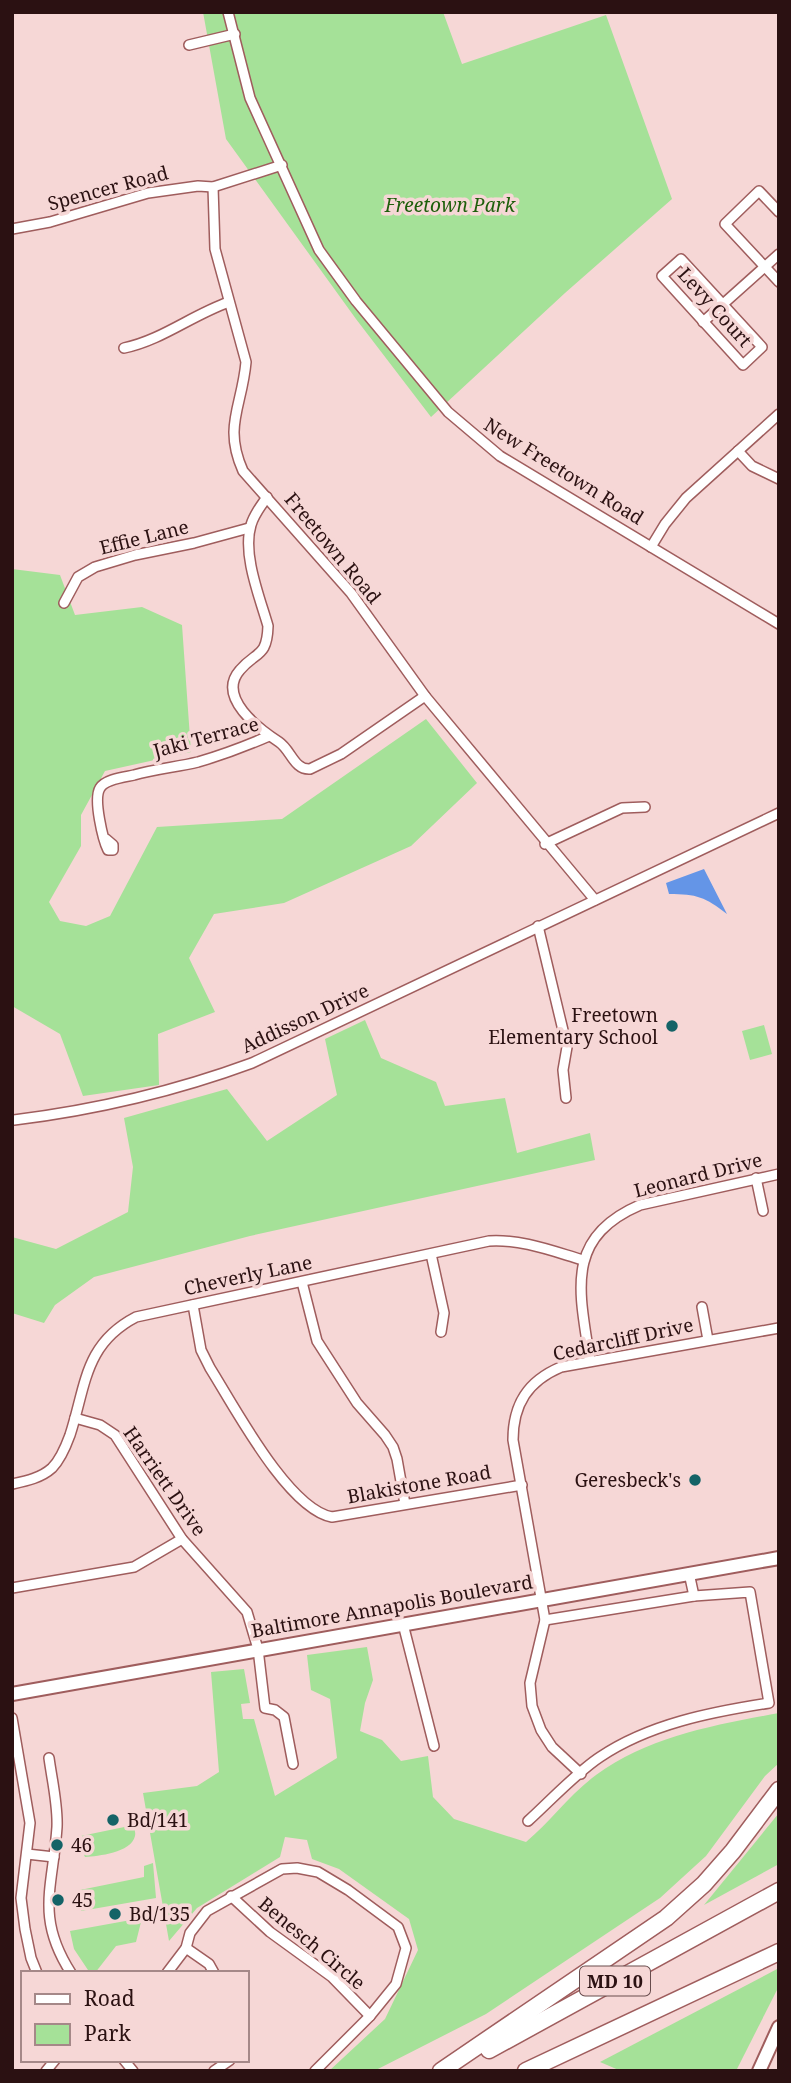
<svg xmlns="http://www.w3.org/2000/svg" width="791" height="2083" viewBox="0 0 791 2083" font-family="'Noto Serif',serif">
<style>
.green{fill:#a5e198}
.water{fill:#6495e7}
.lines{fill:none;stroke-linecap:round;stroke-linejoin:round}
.minor-casing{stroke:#9f5d5d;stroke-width:12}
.secondary-casing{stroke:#9f5d5d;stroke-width:16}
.motorway-casing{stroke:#9f5d5d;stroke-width:19}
.minor{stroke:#fff;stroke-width:9}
.secondary{stroke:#fff;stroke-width:12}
.motorway{stroke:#fff;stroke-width:16}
.poi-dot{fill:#146367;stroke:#f6d7d6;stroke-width:2.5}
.labels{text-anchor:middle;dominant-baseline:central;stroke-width:7;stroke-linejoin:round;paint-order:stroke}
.shield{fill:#f6d7d6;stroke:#684c4d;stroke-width:2}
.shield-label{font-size:18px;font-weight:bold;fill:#2b1112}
.street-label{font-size:19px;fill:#2b1112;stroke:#f6d7d6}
.park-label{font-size:19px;font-style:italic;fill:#1e5f0b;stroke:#f6d7d6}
.poi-label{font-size:19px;fill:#2b1112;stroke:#f6d7d6;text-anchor:start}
</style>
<rect width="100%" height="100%" fill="#f6d7d6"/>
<!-- green -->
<g class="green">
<polygon points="203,12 443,12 462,64 606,15 672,199 565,293 431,417 356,319 226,139"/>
<polygon points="12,569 60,575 75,615 142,607 182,625 191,752 105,771 81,815 81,846 49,902 60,921 86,926 110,916 157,827 282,819 426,719 477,783 411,846 284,903 214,914 189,958 215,1012 158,1034 159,1085 83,1096 60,1034 12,1006"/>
<polygon points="365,1020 381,1058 436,1082 445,1106 505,1098 517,1153 590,1133 595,1160 250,1236 94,1277 55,1305 44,1323 12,1313 12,1237 56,1249 128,1212 133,1167 124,1118 227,1089 267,1141 337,1095 325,1039"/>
<polygon points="764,1025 772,1054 750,1060 742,1031"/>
<path d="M367 1647 373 1680 365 1703 360 1731 382 1740 401 1761 428 1756 433 1797 454 1819 526 1842C550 1822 570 1794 596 1775 650 1736 715 1725 779 1713V1763L765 1776 706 1856 660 1898 486 2014 374 2071H329L385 2019 418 1950 409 1919 339 1869 312 1859 307 1840 285 1837 280 1857 197 1908 169 1941 143 1793 197 1786 219 1772 211 1672 244 1669 250 1703 241 1704 243 1719H254L275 1796 337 1758 330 1699 311 1690 307 1655Z"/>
<polygon points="779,1813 779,1864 704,1905"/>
<path d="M134 1825C134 1829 136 1833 135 1836 131 1853 98 1856 85 1857L76 1837Z"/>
<polygon points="153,1863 156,1898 81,1911 80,1890 144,1877 144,1866"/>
<polygon points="142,1918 136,1942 116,1946 95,1973 90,1973 74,1949 70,1931"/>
<polygon points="779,1968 779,1986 736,2071 621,2071 600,2062"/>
</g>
<!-- water -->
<path class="water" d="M704 869 727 914C705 897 697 894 669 894L666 883Z"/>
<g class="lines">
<defs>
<g id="minor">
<polyline points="228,12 250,98 319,250 356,301 448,412 500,456 779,624"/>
<polyline points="189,45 235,34"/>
<path d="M213 187 215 249 246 362C242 407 223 426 243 471L351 593 425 696 595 900"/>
<polyline points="779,212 759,191 725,224 779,282"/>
<polyline points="12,229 50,222 148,193 198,186 213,187 282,165"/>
<polygon points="681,259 762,347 743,365 662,276"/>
<polyline points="703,322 779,254"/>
<path d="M124 348C162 340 192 315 229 302"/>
<polyline points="738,451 752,466 779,479"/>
<path d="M267 497C261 506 254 514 251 525 242 554 260 598 268 626 267 658 256 651 240 670 216 697 259 729 279 742 291 750 294 770 310 769L341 754 425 696"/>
<polyline points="651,547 665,524 686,498 779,414"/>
<polyline points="64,603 78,577 95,567 135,555 194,543 249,528"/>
<path d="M106 839 113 845V850H108C103 840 93 799 100 788 105 779 125 777 134 775 155 769 177 767 198 762 222 755 246 746 269 736"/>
<polyline points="545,844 622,808 645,807"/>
<polyline points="538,926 567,1047 563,1070 566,1098"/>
<path d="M14 1120C95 1110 176 1091 252 1063L779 813"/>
<polyline points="756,1178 763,1211"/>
<polyline points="431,1254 444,1313 441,1332"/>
<polyline points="302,1282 317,1341 357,1403 385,1435 393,1447 397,1459 405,1504"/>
<path d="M193 1305 201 1350 210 1368C234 1406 288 1509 332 1517L522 1485"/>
<polyline points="702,1307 708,1340"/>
<path d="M590 1361C580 1293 563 1238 640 1205L779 1174"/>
<polyline points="75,1418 100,1425 115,1435 182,1539 247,1612 258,1649 265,1708 275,1710 284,1717 293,1764"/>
<path d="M12 1484C26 1481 41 1478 52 1468 61 1459 66 1446 70 1435 86 1386 84 1344 136 1317L489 1241C522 1239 552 1251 583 1260"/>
<polyline points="689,1573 694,1596"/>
<polyline points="12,1588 134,1567 182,1539"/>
<polyline points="403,1624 434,1746"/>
<polyline points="12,1718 30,1823 21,1898 25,1929 31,1958 37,1973"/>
<path d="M49 1758C52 1780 58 1805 57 1827 53 1887 35 1917 71 1973"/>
<path d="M581 1774 552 1747 541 1730 532 1706 530 1683 545 1620 513 1440C513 1404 528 1381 561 1367L779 1328"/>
<path d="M528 1821C549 1802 577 1772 600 1757 649 1724 711 1712 769 1703L750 1592 694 1596 545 1620"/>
<polyline points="27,1854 54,1857"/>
<polyline points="231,1896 270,1932 332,1977 370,2016"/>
<polyline points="186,1948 209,1964 214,1973"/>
<polyline points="167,1973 186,1948 190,1933 207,1911 282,1869 297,1868 318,1872 348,1890 398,1927 406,1948 396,1984 370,2016 315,2071"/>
<polyline points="124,2060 133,2071"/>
<polyline points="46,2071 55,2060"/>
<polyline points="214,2071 230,2060"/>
</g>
<g id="secondary">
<polyline points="12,1694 779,1558"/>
<polyline points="759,2071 779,2027"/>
</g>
<g id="motorway">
<polyline points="489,2050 779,1891"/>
<polyline points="441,2071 666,1918 704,1884 733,1851 779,1790"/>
<polyline points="526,2071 779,1952"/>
</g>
</defs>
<!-- minor casing -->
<use href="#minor" class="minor-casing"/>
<!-- secondary casing -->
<use href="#secondary" class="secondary-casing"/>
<!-- motorway casing -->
<use href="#motorway" class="motorway-casing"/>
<!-- minor -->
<use href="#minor" class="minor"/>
<!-- secondary -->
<use href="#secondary" class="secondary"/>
<!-- motorway -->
<use href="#motorway" class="motorway"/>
</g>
<!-- markers -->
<g class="poi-dot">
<circle cx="672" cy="1026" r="7"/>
<circle cx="695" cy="1480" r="7"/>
<circle cx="113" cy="1820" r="7"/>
<circle cx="57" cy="1845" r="7"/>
<circle cx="58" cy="1900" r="7"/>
<circle cx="115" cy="1914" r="7"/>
</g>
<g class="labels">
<!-- shield labels -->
<rect class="shield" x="580" y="1966.5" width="70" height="29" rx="5"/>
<g class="shield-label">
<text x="615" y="1981">MD 10</text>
</g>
<!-- street labels -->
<g class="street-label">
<text transform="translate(108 188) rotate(-15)">Spencer Road</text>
<text transform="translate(715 307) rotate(48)">Levy Court</text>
<text transform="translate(564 471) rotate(32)">New Freetown Road</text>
<text transform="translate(144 537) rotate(-14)">Effie Lane</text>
<text transform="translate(333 548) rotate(50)">Freetown Road</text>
<text transform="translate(206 737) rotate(-15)">Jaki Terrace</text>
<text transform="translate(305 1018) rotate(-25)">Addisson Drive</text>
<text transform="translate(698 1175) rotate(-14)">Leonard Drive</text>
<text transform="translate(248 1275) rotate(-12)">Cheverly Lane</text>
<text transform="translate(623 1339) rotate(-12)">Cedarcliff Drive</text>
<text transform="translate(165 1481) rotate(55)">Harriett Drive</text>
<text transform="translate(419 1484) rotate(-10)">Blakistone Road</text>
<text transform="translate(392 1606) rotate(-10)">Baltimore Annapolis Boulevard</text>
<text transform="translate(312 1943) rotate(40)">Benesch Circle</text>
</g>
<!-- park labels -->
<g class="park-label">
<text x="450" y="205">Freetown Park</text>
</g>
<!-- poi labels -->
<g class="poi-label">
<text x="658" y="1015" text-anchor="end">Freetown<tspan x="658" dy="22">Elementary School</tspan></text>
<text x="681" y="1480" text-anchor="end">Geresbeck's</text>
<text x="127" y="1820">Bd/141</text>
<text x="71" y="1845">46</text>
<text x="72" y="1900">45</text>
<text x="129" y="1914">Bd/135</text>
</g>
</g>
<!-- border -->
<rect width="791" height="2083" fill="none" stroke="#2b1112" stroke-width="28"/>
<!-- legend -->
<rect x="21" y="1971" width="228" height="91" fill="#f6d7d6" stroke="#a58888" stroke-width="2"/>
<rect x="35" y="1994" width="35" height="10" fill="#ffffff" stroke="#a58888" stroke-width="2"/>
<text x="84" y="2006" font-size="21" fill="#2b1112">Road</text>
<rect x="35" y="2024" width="35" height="21" fill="#a5e198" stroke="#a58888" stroke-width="2"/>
<text x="84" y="2041" font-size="21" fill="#2b1112">Park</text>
</svg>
